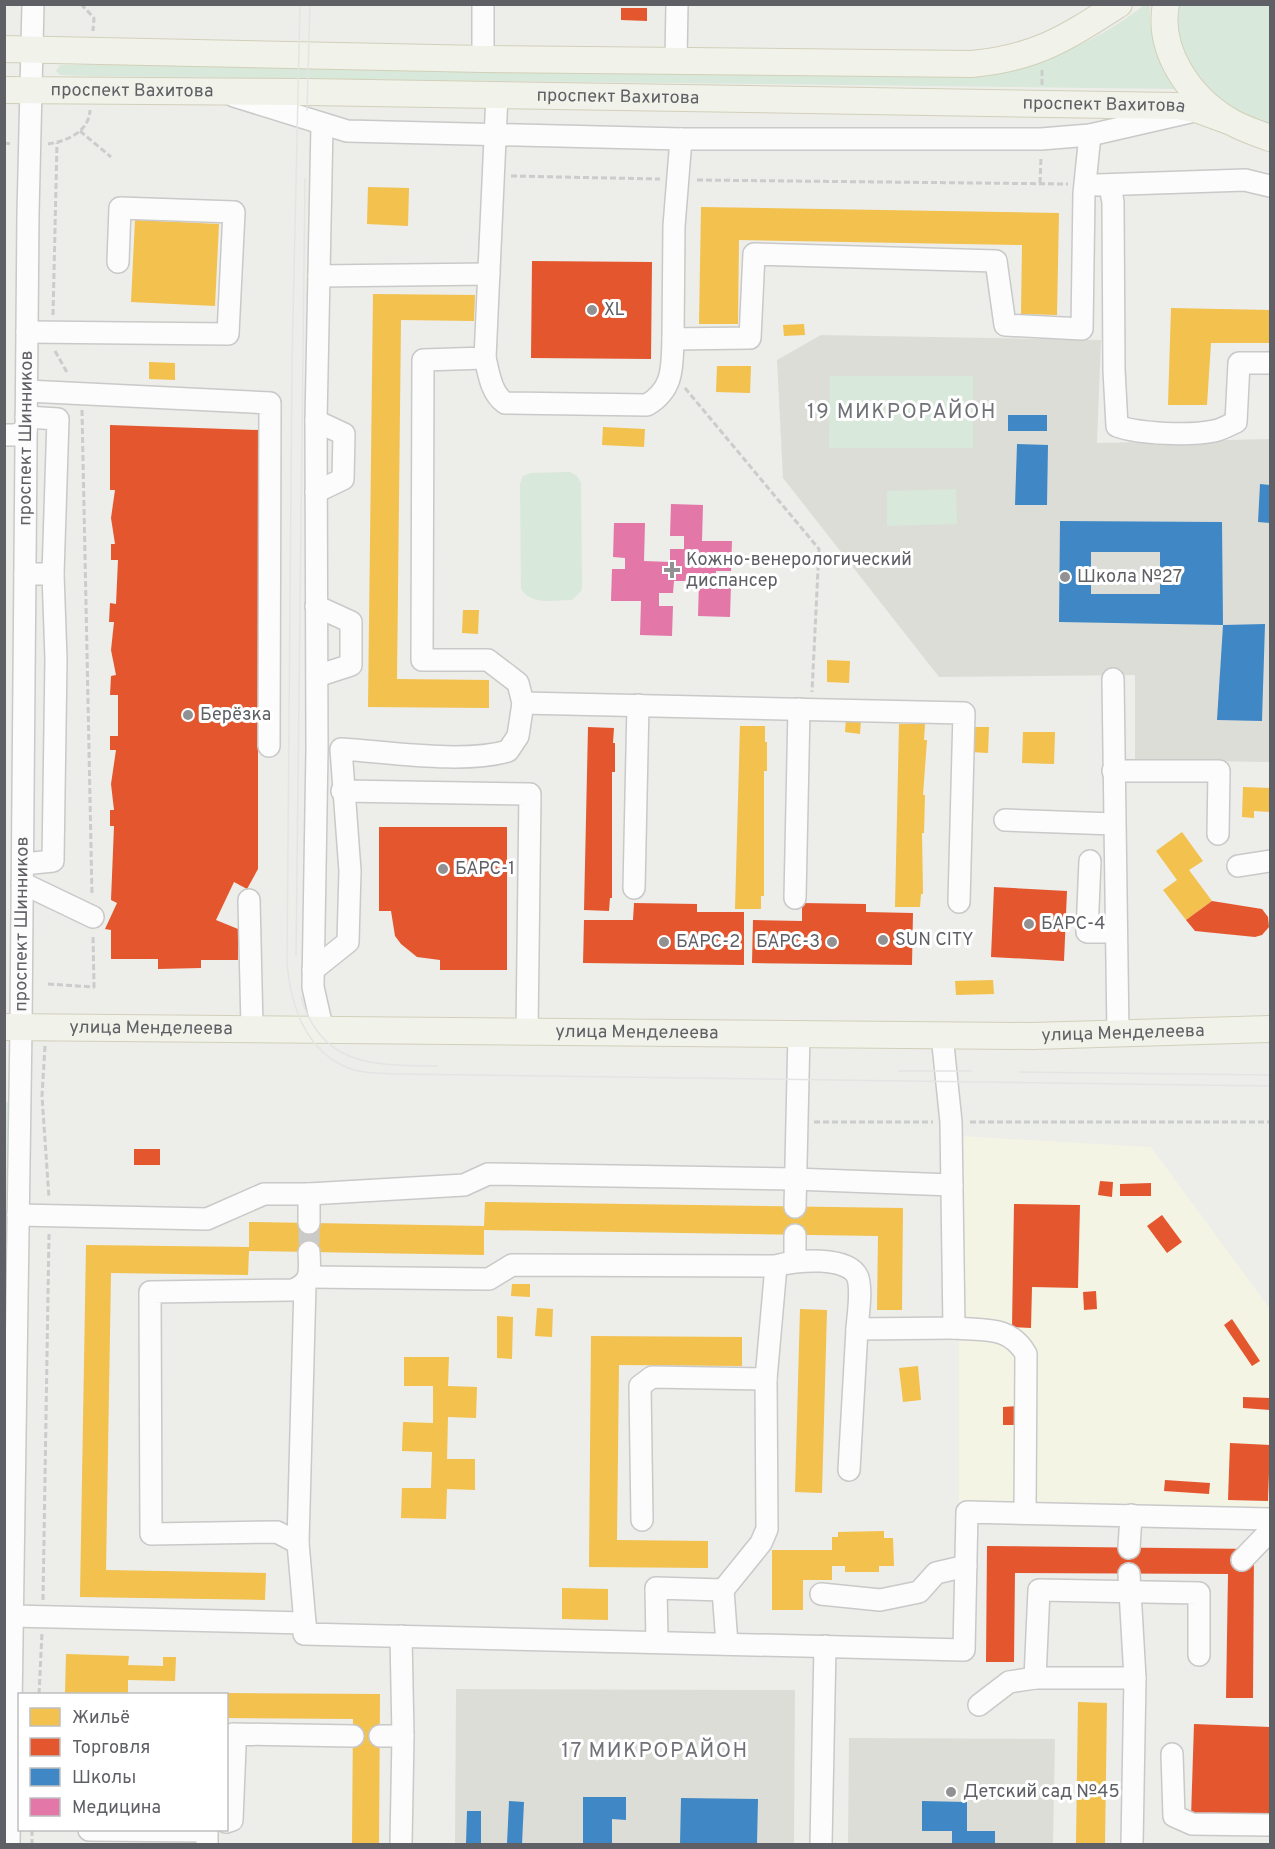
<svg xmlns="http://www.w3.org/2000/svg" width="1275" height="1849" viewBox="0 0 1275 1849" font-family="Overpass,sans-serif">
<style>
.commercial{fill:#f4f4e5}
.education{fill:#ddddd8}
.green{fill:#d8e8da}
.homes{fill:#f2c14e}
.shops{fill:#e4572e}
.schools{fill:#3f88c5;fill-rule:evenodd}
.health{fill:#e377a8}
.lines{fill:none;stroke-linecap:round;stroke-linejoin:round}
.minor-tunnel{stroke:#cacac8;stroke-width:21;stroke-dasharray:21 10;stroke-linecap:butt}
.minor-casing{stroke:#c9c9c9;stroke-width:24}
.major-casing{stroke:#d2d0ba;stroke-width:28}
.path{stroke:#cacdcc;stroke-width:3;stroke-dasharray:6 3;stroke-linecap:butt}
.minor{stroke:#fcfcfc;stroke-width:21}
.major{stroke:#f1f2ea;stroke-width:26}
.tram{stroke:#e4e4e4;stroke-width:1.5}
.poi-dot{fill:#919193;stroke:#fff;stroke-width:2}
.labels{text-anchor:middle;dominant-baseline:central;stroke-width:6;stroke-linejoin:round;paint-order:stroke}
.street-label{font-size:18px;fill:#5f6065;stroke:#fff}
.poi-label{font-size:18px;fill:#5f6065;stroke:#fff;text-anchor:start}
.quarter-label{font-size:21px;letter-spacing:1.5px;fill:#707277;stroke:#fff}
</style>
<rect width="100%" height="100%" fill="#edede9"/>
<!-- commercial -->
<polygon class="commercial" points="959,1136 1151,1147 1270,1309 1270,1519 959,1520"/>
<!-- education -->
<g class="education">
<polygon points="821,335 1101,340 1097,443 1270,439 1270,762 1135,760 1135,675 939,677 783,478 777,360"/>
<polygon points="456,1689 795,1690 794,1844 455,1844"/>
<polygon points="849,1738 1055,1739 1053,1844 848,1844"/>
</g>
<!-- green -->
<g class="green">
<path d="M1150 4C1148 36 1160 63 1176 89L92 76 60 75 56 71 60 65H92L1012 70C1058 58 1107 35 1144 5Z"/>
<path d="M1177 5H1270V127C1209 100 1177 76 1177 5Z"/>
<polygon points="830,376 973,376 973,448 829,448"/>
<path d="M570 472 577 476 581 483 582 590 572 600C554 600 532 606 521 589L520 484 523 476 531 473Z"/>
<polygon points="956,489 957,524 887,526 887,491"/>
<polygon points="4,1102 11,1102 5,1459"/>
</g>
<!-- homes -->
<g class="homes">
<polygon points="368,187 409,188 408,226 367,224"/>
<polygon points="701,207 1059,213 1057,315 1021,314 1022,245 739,240 738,324 699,324"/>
<polygon points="135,220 219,224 215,306 131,302"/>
<polygon points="373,294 475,295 474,321 401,320 397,679 489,680 489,708 368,707"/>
<polygon points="1171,308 1270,310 1270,343 1211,343 1207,405 1168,405"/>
<polygon points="804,324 805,335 784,336 783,325"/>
<polygon points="149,362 175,363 175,380 149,379"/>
<polygon points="717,366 751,366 750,393 716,392"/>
<polygon points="603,427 645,429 644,447 602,445"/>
<polygon points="463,610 479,610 478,634 462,633"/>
<polygon points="827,660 850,661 849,683 827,682"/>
<polygon points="846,718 861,720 860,734 845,732"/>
<polygon points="899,724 925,724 924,740 927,740 923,795 925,795 924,833 922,833 923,894 921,894 920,907 895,907"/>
<polygon points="740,726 765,726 765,742 767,742 767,771 764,771 764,896 761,896 761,909 735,909"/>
<polygon points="970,727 989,727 988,753 970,752"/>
<polygon points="1023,732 1055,732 1054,764 1022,763"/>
<polygon points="1243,787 1270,788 1270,812 1254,811 1254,818 1242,817"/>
<polygon points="1182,832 1203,861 1189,870 1212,901 1186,920 1163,890 1177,880 1156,851"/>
<polygon points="993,980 994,994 956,995 955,981"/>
<polygon points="485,1202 903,1208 902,1310 877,1310 878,1236 484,1230 484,1255 249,1251 248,1275 111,1273 106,1570 266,1573 265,1600 80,1597 86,1245 249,1247 249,1222 484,1226"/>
<polygon points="512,1284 530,1284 530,1297 511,1296"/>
<polygon points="537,1308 553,1309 552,1337 535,1336"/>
<polygon points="800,1309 827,1310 822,1493 795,1492"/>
<polygon points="497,1316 513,1317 512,1359 497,1358"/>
<polygon points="591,1336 742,1337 742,1366 619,1365 617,1540 708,1541 708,1568 589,1567"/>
<polygon points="404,1357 449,1357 448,1386 477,1387 476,1418 448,1417 447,1459 475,1459 475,1490 447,1489 446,1519 401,1518 402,1488 431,1488 432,1452 402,1451 403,1422 433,1423 433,1386 404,1386"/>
<polygon points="918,1366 921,1400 903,1402 899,1368"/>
<polygon points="884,1531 884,1538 893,1538 894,1566 879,1566 879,1572 845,1572 845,1566 832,1566 832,1580 803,1580 803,1610 772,1610 772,1550 832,1550 832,1537 838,1537 838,1532"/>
<polygon points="562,1588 608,1589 608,1620 562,1619"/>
<polygon points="66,1654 129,1656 128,1665 163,1666 163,1657 176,1657 175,1681 128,1680 128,1694 65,1694"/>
<polygon points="226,1693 380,1694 379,1844 352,1844 353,1719 226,1718"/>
<polygon points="1078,1702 1107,1703 1105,1844 1076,1844"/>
</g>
<!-- shops -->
<g class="shops">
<polygon points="621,8 647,8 647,21 621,20"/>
<polygon points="532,261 652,262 651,359 531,358"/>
<polygon points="110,425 258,430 258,869 247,889 234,882 216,920 238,929 238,960 201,960 201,968 158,969 158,959 111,959 111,930 105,929 117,903 111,900 114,826 110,826 110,810 114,810 111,784 116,750 110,750 110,736 118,736 118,695 110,695 111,676 116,675 111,650 114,622 109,622 110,603 116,604 118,560 111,560 111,544 115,544 111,518 115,490 110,490"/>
<polygon points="588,727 614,728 613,743 615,743 615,772 612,772 612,898 610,898 609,911 584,910"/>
<polygon points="379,827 507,827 507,970 440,970 440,960 417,957 401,944 395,936 391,911 379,911"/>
<polygon points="994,887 1067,891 1064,961 991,957"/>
<polygon points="1212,901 1262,909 1268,917 1269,927 1262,935 1255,937 1195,931 1186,920"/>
<polygon points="634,903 697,904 697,912 744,912 744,965 583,963 584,920 633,920"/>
<polygon points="802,903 866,904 866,912 913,913 912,965 752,963 753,920 802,921"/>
<rect x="134" y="1149" width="26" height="16"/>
<polygon points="1100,1181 1113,1182 1112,1197 1098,1195"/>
<polygon points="1151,1183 1151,1196 1120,1196 1120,1184"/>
<polygon points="1014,1204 1080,1205 1078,1288 1032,1287 1031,1328 1012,1327"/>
<polygon points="1162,1215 1182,1242 1167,1253 1147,1226"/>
<polygon points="1096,1291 1097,1309 1084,1310 1083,1292"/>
<polygon points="1232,1319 1260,1361 1252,1366 1224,1325"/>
<polygon points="1243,1397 1270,1398 1270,1410 1243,1408"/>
<polygon points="1020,1406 1020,1425 1003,1425 1003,1407"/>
<polygon points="1230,1443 1270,1445 1268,1501 1228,1500"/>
<polygon points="1165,1480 1210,1483 1209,1494 1164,1491"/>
<polygon points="987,1546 1254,1549 1253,1698 1226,1698 1228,1574 1015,1573 1014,1662 986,1662"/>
<polygon points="1194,1724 1270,1727 1270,1819 1191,1817"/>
</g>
<!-- schools -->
<g class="schools">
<rect x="1008" y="415" width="39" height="16"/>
<polygon points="1017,444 1048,445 1047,505 1015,505"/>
<polygon points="1260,484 1270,485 1270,523 1258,522"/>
<path d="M1060 521 1222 522 1223 625 1059 622ZM1091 552H1160V594H1091Z"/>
<polygon points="1265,624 1262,721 1217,720 1223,625"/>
<polygon points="583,1797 626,1797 626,1820 612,1819 612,1844 583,1844"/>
<polygon points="681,1798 758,1799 757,1844 680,1844"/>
<polygon points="509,1801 524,1802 522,1844 507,1844"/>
<polygon points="922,1801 967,1802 967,1831 995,1831 995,1844 952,1844 952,1831 922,1831"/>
<polygon points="467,1811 481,1811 481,1844 466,1844"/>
</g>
<!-- health -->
<polygon class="health" points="671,504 703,505 702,541 732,541 731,571 716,571 716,583 731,584 730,617 698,616 699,581 674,581 673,593 659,593 659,606 673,606 672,636 640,635 641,601 611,601 612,569 625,569 625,558 613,557 614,523 645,523 644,561 670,562 670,549 684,549 684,536 670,536"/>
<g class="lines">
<!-- minor-tunnel -->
<polyline class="minor-tunnel" points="309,1223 309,1252"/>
<defs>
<g id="minor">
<polyline points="483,59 483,4"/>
<polyline points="676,59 677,4"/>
<polyline points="234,96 347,131 681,139 1041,139 1090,135 1190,112"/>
<polyline points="322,125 316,421 317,750 313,987 322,1027"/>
<polyline points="681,139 674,226 673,339 750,338 754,254 996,261 1005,325 1082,329 1084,193 1090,135"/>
<polyline points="1097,185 1245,180 1270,186"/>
<path d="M1110 186 1113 202 1114 370 1117 426C1140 434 1190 436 1214 431 1221 430 1229 425 1236 422L1239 363H1270"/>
<polyline points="319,276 489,274"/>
<polyline points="27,332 228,334 234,212 120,208 118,262"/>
<path d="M485 358C489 374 491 393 505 403L647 405C674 389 672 367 673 339"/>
<polyline points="27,391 270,403 269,746"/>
<polyline points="26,417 58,419 53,574"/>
<polyline points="4,435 16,435 26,430"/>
<polyline points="316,492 343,479 344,434 316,421"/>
<polyline points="316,606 351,622 351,665 317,676"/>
<polyline points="1113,679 1118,1035"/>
<polyline points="523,703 964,713 959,902"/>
<polyline points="1113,771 1219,771 1218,834"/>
<polyline points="342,791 530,794 527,1032"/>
<polyline points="1005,820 1114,824"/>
<polyline points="1090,861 1087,932 1115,932"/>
<polyline points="23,864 53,861 56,659 53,574 25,574"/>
<polyline points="1238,866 1270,861"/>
<polyline points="22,883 93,917"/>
<polyline points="634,888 638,705"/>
<polyline points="795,898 799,709"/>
<polyline points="249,900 252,1027"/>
<path d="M313 970 348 942 350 871 341 749C389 752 463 764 508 751L518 736 523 703 518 683 488 660H422L423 360 485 358 497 95"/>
<polyline points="309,1194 464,1185 488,1174 794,1179 952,1185"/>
<polyline points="795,1207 799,1034"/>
<polyline points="18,1215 207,1219 264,1194 309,1194 309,1223"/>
<polyline points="795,1260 795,1235"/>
<path d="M310 1277 489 1279 512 1265 776 1266C794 1260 850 1255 858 1278 862 1292 858 1314 857 1329L954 1328 951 1122 942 1035"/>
<path d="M954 1328C984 1331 1009 1325 1026 1354L1025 1513"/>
<polyline points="849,1470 857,1329"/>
<polyline points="642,1520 640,1386 652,1377 766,1379 776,1266"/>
<polyline points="298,1543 305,1285"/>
<polyline points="1129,1548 1131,1515"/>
<polyline points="1242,1560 1270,1531"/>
<polyline points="1129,1574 1135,1678 1132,1844"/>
<polyline points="723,1590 727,1644"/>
<polyline points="821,1594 880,1600 919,1592 936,1573 966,1566"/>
<polyline points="12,1616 305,1623 304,1634 964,1650 967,1512 1270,1519"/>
<path d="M305 1623 298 1543 277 1532 151 1534 150 1292 293 1290C312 1282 310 1272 309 1252"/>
<polyline points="401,1636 403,1736"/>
<polyline points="657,1642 656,1588 723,1590 761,1543 767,1529 766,1379"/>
<polyline points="1035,1678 1135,1678"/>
<polyline points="979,1705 1009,1682 1035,1678 1039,1590 1199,1593 1199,1655"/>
<polyline points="380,1736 403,1736 401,1844"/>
<polyline points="1172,1754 1174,1816 1192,1824 1270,1825"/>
<polyline points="226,1822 232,1820 235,1747 233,1734 353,1736"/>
<polyline points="89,1830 207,1831 207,1844"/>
<path id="s1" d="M9 1844 21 1027 28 214 33 4"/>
<polyline points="821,1844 825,1646"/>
</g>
<g id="major">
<path d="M1166 4C1157 51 1190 97 1228 120 1240 128 1257 133 1270 138"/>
<path d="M4 49 483 59 972 64C1036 58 1066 38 1119 4"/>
<path id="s2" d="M4 90 307 92 1177 106 1199 110 1229 121"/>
<path id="s3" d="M4 1027 1032 1036 1270 1029"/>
</g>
</defs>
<!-- minor casing -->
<use href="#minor" class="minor-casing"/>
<!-- major casing -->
<use href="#major" class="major-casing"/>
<!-- path -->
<g class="path">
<polyline points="81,4 94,18 93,31"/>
<polyline points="1042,85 1042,70"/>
<polyline points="80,131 111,157"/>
<polyline points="4,143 12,144"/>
<path d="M48 144C67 141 89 132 90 110"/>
<polyline points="511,176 660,179"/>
<polyline points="697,180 1068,184"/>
<polyline points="1040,183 1041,157"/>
<polyline points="53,315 57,143"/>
<polyline points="55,351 68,374"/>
<polyline points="685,388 819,549 812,692"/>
<polyline points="82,410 92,896"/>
<polyline points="48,984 94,987 93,935"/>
<polyline points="45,1046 42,1096 49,1198"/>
<polyline points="814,1122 933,1122"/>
<polyline points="970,1122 1270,1122"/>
<polyline points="43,1600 49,1234"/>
<polyline points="39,1694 42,1633"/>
<polyline points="32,1830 32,1844"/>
</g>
<!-- minor -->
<use href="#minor" class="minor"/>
<!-- major -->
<use href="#major" class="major"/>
<!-- tram -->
<g class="tram">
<path d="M300 4 292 364 287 962C290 1005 306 1053 351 1069 366 1074 382 1073 397 1074L1270 1086"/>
<polyline points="307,110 310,4"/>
<polyline points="296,956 305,179"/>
<path d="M301 997C322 1068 375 1065 437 1066"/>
<polyline points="899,1071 971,1071"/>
<polyline points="1019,1072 1270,1075"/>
</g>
</g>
<!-- markers -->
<g class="poi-dot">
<circle cx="592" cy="310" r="6"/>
<path d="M669 561h6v6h6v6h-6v6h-6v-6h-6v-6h6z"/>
<circle cx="1065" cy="577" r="6"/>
<circle cx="188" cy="715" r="6"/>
<circle cx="443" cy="869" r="6"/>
<circle cx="1029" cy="924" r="6"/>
<circle cx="883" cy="940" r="6"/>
<circle cx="664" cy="942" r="6"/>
<circle cx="832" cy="942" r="6"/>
<circle cx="951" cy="1792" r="6"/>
</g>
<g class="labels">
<!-- street labels -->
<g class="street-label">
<text stroke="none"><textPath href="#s2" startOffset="128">проспект Вахитова</textPath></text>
<text stroke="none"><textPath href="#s2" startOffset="614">проспект Вахитова</textPath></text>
<text stroke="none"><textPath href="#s2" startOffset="1100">проспект Вахитова</textPath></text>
<text stroke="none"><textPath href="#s1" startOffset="1406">проспект Шинников</textPath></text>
<text stroke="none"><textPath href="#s1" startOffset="920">проспект Шинников</textPath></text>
<text stroke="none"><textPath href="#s3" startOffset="147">улица Менделеева</textPath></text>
<text stroke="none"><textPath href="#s3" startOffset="633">улица Менделеева</textPath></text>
<text stroke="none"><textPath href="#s3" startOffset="1119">улица Менделеева</textPath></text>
</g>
<!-- poi labels -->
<g class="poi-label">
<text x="604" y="310">XL</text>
<text x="686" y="560">Кожно-венерологический<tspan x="686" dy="21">диспансер</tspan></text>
<text x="1077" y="577">Школа №27</text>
<text x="200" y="715">Берёзка</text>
<text x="455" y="869">БАРС-1</text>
<text x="1041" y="924">БАРС-4</text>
<text x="895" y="940">SUN CITY</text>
<text x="676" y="942">БАРС-2</text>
<text x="820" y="942" text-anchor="end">БАРС-3</text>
<text x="963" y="1792">Детский сад №45</text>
</g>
<!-- quarter labels -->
<g class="quarter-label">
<text x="902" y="412">19 МИКРОРАЙОН</text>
<text x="655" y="1751">17 МИКРОРАЙОН</text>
</g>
</g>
<!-- border -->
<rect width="1275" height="1849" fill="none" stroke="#5f6065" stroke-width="12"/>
<!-- legend -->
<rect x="18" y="1693" width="210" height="138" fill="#ffffff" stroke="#bfbfc1" stroke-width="1.5"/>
<rect x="30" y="1708" width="30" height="18" fill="#f2c14e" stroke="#bfbfc1" stroke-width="1.5"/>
<text x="72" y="1723" font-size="18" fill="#5f6065">Жильё</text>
<rect x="30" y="1738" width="30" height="18" fill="#e4572e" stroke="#bfbfc1" stroke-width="1.5"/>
<text x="72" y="1753" font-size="18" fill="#5f6065">Торговля</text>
<rect x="30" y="1768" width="30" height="18" fill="#3f88c5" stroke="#bfbfc1" stroke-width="1.5"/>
<text x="72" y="1783" font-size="18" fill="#5f6065">Школы</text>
<rect x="30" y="1798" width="30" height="18" fill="#e377a8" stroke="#bfbfc1" stroke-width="1.5"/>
<text x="72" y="1813" font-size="18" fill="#5f6065">Медицина</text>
</svg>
